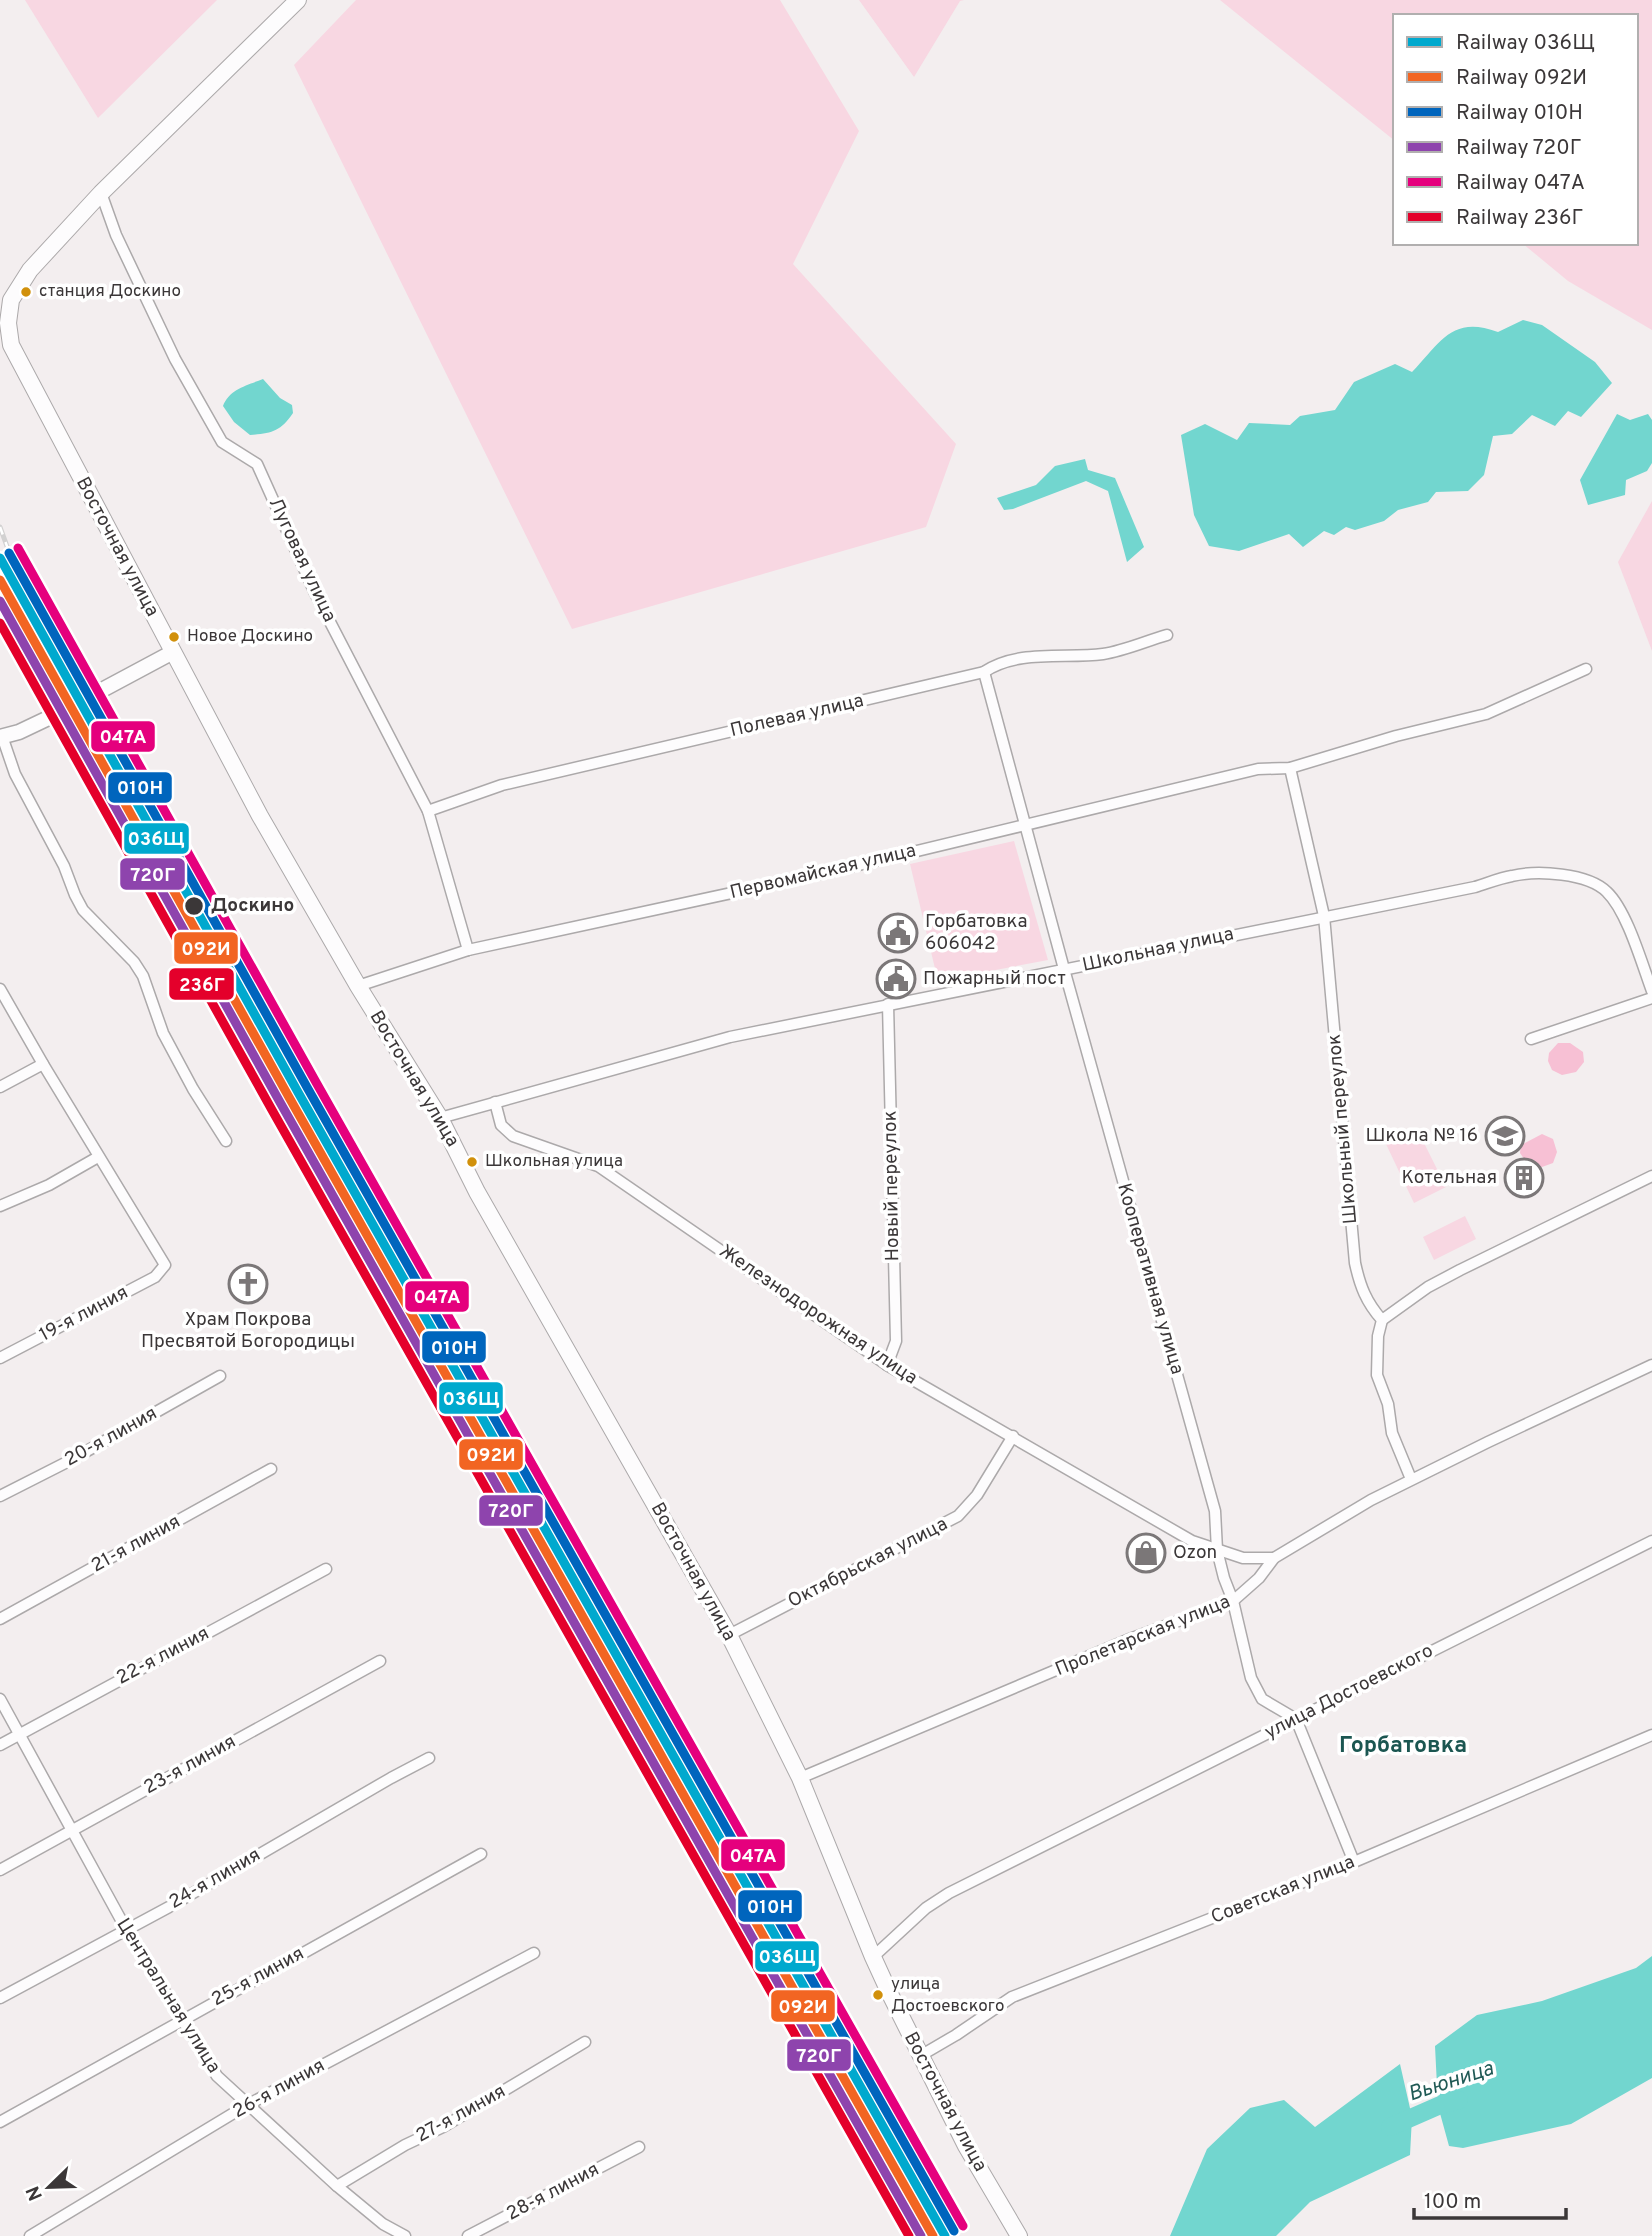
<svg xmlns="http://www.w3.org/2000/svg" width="1652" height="2236" viewBox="0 0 1652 2236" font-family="Overpass,sans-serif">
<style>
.green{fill:#f8d7e2}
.forest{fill:#f7c0d4}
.water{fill:#72d6cf}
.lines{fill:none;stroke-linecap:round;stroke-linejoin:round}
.river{stroke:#72d6cf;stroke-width:18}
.street-casing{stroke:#aca9aa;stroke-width:13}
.secondary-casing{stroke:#aca9aa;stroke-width:17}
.primary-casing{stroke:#aca9aa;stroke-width:18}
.street{stroke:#fdfcfd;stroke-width:10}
.secondary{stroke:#fdfcfd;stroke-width:14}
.primary{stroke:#fdfcfd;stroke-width:16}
.rail-casing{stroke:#d2d1d1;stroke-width:5}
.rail{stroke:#fff;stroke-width:2.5;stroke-dasharray:8;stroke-linecap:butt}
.rail-1-casing{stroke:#fff;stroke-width:14}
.rail-2-casing{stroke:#fff;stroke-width:14}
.rail-3-casing{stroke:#fff;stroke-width:14}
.rail-4-casing{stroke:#fff;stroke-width:14}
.rail-5-casing{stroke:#fff;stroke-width:14}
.rail-6-casing{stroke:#fff;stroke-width:14}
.rail-1{stroke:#00a9ce;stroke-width:9}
.rail-2{stroke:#f26522;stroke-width:9}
.rail-3{stroke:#0065bd;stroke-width:9}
.rail-4{stroke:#8e44ad;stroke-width:9}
.rail-5{stroke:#e5007d;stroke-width:9}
.rail-6{stroke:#e4002b;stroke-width:9}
.bus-dot{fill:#d1900b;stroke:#fff;stroke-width:2.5}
.stop-dot{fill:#3b3738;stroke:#fff;stroke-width:2.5}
.labels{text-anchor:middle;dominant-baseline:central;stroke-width:7;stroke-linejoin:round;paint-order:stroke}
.bus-label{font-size:17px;fill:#3b3738;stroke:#fff;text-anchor:start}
.street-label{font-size:19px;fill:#3b3738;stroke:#fff}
.stop-label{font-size:19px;font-weight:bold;fill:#3b3738;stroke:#fff;text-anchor:start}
.poi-label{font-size:19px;fill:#3b3738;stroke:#fff;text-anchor:start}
.water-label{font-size:21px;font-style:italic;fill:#205a55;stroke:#fff}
.quarter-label{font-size:23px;font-weight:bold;fill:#1b5651;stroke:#fff}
.line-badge{stroke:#fff;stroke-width:2.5}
.badge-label{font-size:19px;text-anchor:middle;font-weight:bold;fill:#fff}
</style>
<rect width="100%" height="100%" fill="#f3eeef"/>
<!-- green -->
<g class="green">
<polygon points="25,0 217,0 98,118"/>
<polygon points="356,0 780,0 859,131 793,264 956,444 926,527 572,629 294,65"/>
<polygon points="859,0 964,0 960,1 914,77"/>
<polygon points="1220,0 1652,0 1652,330 1568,281 1522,243 1636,243 1636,16 1395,16 1395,141"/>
<polygon points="1652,501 1652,651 1618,562"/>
<polygon points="1014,841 1048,960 938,981 910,864"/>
<polygon points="1417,1129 1446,1187 1414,1203 1386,1144"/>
<polygon points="1465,1216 1476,1239 1434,1260 1423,1237"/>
</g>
<!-- forest -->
<g class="forest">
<polygon points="1558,1043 1570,1043 1583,1052 1584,1062 1576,1072 1562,1075 1552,1070 1548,1061 1549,1053"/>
<polygon points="1542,1134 1553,1139 1557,1152 1553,1163 1542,1167 1529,1166 1520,1153 1521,1145"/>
</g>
<!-- water -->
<g class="water">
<path d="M1523 320 1542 325 1595 362 1612 383 1581 417 1568 411 1555 426 1532 415 1512 434 1493 436 1484 475 1468 491 1436 492 1428 502 1398 510 1384 521 1355 530 1346 527 1334 535 1324 531 1303 547 1289 534 1239 551 1209 546 1194 515 1181 435 1205 424 1237 440 1249 423 1290 425 1300 416 1335 410 1354 382 1395 364 1412 372C1441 342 1452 315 1498 332Z"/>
<path d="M263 379 280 398 292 405 293 413C280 432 272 433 250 435L234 422 223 406C229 389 248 385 263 379Z"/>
<polygon points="1617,414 1630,420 1648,414 1652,420 1652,463 1647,471 1626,480 1625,495 1588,505 1580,480"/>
<polygon points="1085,459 1088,470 1115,478 1144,547 1127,562 1108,491 1086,481 1013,509 1004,510 997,498 1036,485 1055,466"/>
<polygon points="1652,1956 1652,2078 1571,2124 1463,2148 1449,2146 1438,2106 1435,2046 1477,2015 1542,2001 1636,1968"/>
<polygon points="1400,2064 1412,2117 1410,2155 1310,2202 1276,2236 1170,2236 1207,2149 1250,2108 1284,2100 1315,2127"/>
</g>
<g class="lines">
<!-- river -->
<polyline class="river" points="1390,2127 1438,2106 1459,2100"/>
<defs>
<g id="street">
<polyline points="101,193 116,235 175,359 222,442 257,464 315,593 428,811 468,950"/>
<polyline points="984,672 1064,969 1215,1511 1217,1550 1224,1578 1233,1601 1251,1678 1262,1699 1296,1719 1354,1862"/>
<polyline points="2,736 15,774 64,866 75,895 83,910 134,962 143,976 163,1033 193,1089 226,1141"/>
<path d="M1290 768 1324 916 1355 1263C1360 1286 1366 1302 1382 1320L1378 1336 1377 1375 1388 1404 1392 1433 1411 1479"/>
<path d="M428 811 502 785 984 672C1018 649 1065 659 1103 654 1124 651 1146 641 1167 635"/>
<polyline points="358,986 468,950 838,870 1258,769 1290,768 1396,736 1486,714 1586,669"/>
<polyline points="0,989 43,1064 165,1265 155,1277 0,1358"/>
<polyline points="1531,1039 1652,998"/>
<polyline points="0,1087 43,1064"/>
<polyline points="495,1102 501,1125 513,1136 598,1166 887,1365 1192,1541 1243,1558 1274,1558"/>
<path d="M440 1118 730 1037 1475 887C1488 883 1500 878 1512 876 1537 870 1588 873 1607 892 1627 911 1642 964 1652 991"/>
<polyline points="0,1206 49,1185 98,1157"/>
<polyline points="1382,1320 1428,1287 1460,1270 1652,1176"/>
<polyline points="887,1365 896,1341 888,1004"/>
<polyline points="0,1496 71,1460 220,1376"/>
<polyline points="0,1619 271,1469"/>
<polyline points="729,1635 958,1516 977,1495 1013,1436"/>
<polyline points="0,1699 126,1929 217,2076 337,2186 383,2224 405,2236"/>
<polyline points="0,1745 326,1569"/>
<polyline points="800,1778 1132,1638 1233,1601 1259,1578 1274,1558 1371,1500 1488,1442 1652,1365"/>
<polyline points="0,1870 380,1661"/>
<polyline points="873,1957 926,1908 949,1893 1652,1541"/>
<polyline points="0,1998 169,1907 391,1778 429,1758"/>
<polyline points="920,2056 956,2035 1012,1997 1354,1862 1652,1735"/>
<polyline points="0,2122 481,1854"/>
<polyline points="337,2186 405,2145 443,2127 585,2042"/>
<polyline points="30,2236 247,2105 534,1953"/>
<polyline points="468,2236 639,2147"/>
</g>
<polyline id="secondary" points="0,737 19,732 59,713 173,652"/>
<polyline id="primary" points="298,0 101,193 30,270 11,300 8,323 11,345 260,816 358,986 440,1118 477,1192 729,1635 800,1778 873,1957 889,1992 966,2146 1019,2236"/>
</defs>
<!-- street casing -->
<use href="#street" class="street-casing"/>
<!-- secondary casing -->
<use href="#secondary" class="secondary-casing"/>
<!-- primary casing -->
<use href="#primary" class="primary-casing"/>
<!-- street -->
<use href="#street" class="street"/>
<!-- secondary -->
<use href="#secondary" class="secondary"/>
<!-- primary -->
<use href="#primary" class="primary"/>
<defs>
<g id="rail">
<polyline points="0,527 20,582 55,655"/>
<polyline points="274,1024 525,1477 843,2037 952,2236"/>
<polyline points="482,1463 571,1619"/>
<polyline points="513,1488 537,1542"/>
</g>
</defs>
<!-- rail casing -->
<use href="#rail" class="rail-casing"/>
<!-- rail -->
<use href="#rail" class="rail"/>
<defs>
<polyline id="rail-1" points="0,558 299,1094 945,2236"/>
<polyline id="rail-2" points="0,580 290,1099 933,2236"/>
<polyline id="rail-3" points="9,553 308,1089 954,2231"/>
<polyline id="rail-4" points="0,601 281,1104 921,2236"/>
<polyline id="rail-5" points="18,548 317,1084 963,2226"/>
<polyline id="rail-6" points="0,623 272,1110 909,2236"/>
</defs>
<!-- rail-1 casing -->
<use href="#rail-1" class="rail-1-casing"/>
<!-- rail-2 casing -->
<use href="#rail-2" class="rail-2-casing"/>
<!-- rail-3 casing -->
<use href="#rail-3" class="rail-3-casing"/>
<!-- rail-4 casing -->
<use href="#rail-4" class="rail-4-casing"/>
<!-- rail-5 casing -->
<use href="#rail-5" class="rail-5-casing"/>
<!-- rail-6 casing -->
<use href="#rail-6" class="rail-6-casing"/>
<!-- rail-1 -->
<use href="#rail-1" class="rail-1"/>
<!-- rail-2 -->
<use href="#rail-2" class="rail-2"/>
<!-- rail-3 -->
<use href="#rail-3" class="rail-3"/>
<!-- rail-4 -->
<use href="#rail-4" class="rail-4"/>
<!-- rail-5 -->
<use href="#rail-5" class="rail-5"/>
<!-- rail-6 -->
<use href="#rail-6" class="rail-6"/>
</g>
<!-- icons -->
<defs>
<symbol id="civic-ring" viewBox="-11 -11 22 22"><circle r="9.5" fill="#fff" stroke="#7b7778" stroke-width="1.5"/><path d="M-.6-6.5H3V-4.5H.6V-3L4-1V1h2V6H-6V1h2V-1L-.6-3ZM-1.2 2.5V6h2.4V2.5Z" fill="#7b7778"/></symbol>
<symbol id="school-ring" viewBox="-11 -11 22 22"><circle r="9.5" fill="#fff" stroke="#7b7778" stroke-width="1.5"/><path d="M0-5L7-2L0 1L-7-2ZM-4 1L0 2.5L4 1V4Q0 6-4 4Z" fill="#7b7778"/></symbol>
<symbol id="building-ring" viewBox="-11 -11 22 22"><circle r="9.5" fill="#fff" stroke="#7b7778" stroke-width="1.5"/><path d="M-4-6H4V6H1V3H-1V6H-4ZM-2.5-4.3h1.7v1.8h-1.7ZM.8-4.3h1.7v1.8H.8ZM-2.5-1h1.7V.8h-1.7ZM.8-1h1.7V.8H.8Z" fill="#7b7778"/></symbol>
<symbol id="church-ring" viewBox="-11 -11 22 22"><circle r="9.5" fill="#fff" stroke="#7b7778" stroke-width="1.5"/><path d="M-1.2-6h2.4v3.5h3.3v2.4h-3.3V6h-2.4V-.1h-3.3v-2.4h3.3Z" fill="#7b7778"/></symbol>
<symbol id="shop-ring" viewBox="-11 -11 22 22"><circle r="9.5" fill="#fff" stroke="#7b7778" stroke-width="1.5"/><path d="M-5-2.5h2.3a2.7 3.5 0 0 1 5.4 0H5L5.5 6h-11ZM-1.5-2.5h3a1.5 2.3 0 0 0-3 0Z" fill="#7b7778"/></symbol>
</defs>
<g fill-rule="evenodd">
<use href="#civic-ring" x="876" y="911" width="44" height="44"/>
<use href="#civic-ring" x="874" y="957" width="44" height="44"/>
<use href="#school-ring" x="1483" y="1114" width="44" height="44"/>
<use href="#building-ring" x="1502" y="1156" width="44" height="44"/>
<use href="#church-ring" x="226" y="1262" width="44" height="44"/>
<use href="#shop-ring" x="1124" y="1531" width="44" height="44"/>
</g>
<!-- markers -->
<g class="bus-dot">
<circle cx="26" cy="292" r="6"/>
<circle cx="174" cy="637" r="6"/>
<circle cx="472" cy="1162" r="6"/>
<circle cx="878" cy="1995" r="6"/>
</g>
<circle class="stop-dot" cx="194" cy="906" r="10"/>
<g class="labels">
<!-- bus labels -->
<g class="bus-label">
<text x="39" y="292">станция Доскино</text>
<text x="187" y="637">Новое Доскино</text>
<text x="485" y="1162">Школьная улица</text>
<text x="891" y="1985">улица<tspan x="891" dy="22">Достоевского</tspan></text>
</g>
<!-- street labels -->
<g class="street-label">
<text transform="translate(117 547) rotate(62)">Восточная улица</text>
<text transform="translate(302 560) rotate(65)">Луговая улица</text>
<text transform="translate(797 716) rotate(-13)">Полевая улица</text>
<text transform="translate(823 872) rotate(-13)">Первомайская улица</text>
<text transform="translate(1158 950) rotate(-12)">Школьная улица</text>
<text transform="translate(414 1079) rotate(59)">Восточная улица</text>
<text transform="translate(1343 1129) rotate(-95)">Школьный переулок</text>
<text transform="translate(892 1186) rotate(-91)">Новый переулок</text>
<text transform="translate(1150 1279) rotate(74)">Кооперативная улица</text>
<text transform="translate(84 1314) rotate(-28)">19-я линия</text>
<text transform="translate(818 1315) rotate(34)">Железнодорожная улица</text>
<text transform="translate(111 1437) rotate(-29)">20-я линия</text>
<text transform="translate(136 1544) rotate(-29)">21-я линия</text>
<text transform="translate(868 1563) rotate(-27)">Октябрьская улица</text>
<text transform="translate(693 1572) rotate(61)">Восточная улица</text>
<text transform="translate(1143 1636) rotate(-22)">Пролетарская улица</text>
<text transform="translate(163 1656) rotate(-28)">22-я линия</text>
<text transform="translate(1349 1692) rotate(-27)">улица Достоевского</text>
<text transform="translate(190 1765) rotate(-29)">23-я линия</text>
<text transform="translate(215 1879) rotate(-30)">24-я линия</text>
<text transform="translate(1283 1890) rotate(-22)">Советская улица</text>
<text transform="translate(258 1977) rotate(-29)">25-я линия</text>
<text transform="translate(168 1996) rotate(58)">Центральная улица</text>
<text transform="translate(279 2089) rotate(-29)">26-я линия</text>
<text transform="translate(945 2102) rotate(62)">Восточная улица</text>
<text transform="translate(461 2114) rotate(-29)">27-я линия</text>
<text transform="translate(553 2192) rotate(-28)">28-я линия</text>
</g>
<!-- stop labels -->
<g class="stop-label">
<text x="211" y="906">Доскино</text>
</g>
<!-- poi labels -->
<g class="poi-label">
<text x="925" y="922">Горбатовка<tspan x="925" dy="22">606042</tspan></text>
<text x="923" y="979">Пожарный пост</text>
<text x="1478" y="1136" text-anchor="end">Школа № 16</text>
<text x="1497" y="1178" text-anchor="end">Котельная</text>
<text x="248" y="1320" text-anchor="middle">Храм Покрова<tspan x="248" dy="22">Пресвятой Богородицы</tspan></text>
<text x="1173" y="1553">Ozon</text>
</g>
<!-- water labels -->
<g class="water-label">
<text transform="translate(1451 2082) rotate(-18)">Вьюница</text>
</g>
<!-- quarter labels -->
<g class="quarter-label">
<text x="1403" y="1746">Горбатовка</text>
</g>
</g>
<g class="line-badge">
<rect x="90" y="720" width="66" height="33" rx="7" fill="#e5007d"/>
<rect x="107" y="771" width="66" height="33" rx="7" fill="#0065bd"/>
<rect x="123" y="822" width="67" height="33" rx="7" fill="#00a9ce"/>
<rect x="119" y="857" width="67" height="34" rx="7" fill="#8e44ad"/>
<rect x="173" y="931" width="66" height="34" rx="7" fill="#f26522"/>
<rect x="168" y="967" width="67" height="34" rx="7" fill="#e4002b"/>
<rect x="404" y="1280" width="66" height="33" rx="7" fill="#e5007d"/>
<rect x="421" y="1330" width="66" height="34" rx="7" fill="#0065bd"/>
<rect x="438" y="1381" width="66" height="34" rx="7" fill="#00a9ce"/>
<rect x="458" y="1438" width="66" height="33" rx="7" fill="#f26522"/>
<rect x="478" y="1494" width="66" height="33" rx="7" fill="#8e44ad"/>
<rect x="720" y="1838" width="66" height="34" rx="7" fill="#e5007d"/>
<rect x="737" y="1889" width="66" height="34" rx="7" fill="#0065bd"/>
<rect x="754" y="1940" width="66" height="33" rx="7" fill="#00a9ce"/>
<rect x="770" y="1989" width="66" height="34" rx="7" fill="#f26522"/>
<rect x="786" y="2038" width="66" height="34" rx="7" fill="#8e44ad"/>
</g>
<g class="badge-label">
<text x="123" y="743">047А</text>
<text x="140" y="794">010Н</text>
<text x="156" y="845">036Щ</text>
<text x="153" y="881">720Г</text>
<text x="206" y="955">092И</text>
<text x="202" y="991">236Г</text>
<text x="437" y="1303">047А</text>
<text x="454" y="1354">010Н</text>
<text x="471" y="1405">036Щ</text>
<text x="491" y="1461">092И</text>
<text x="511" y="1517">720Г</text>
<text x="753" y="1862">047А</text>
<text x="770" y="1913">010Н</text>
<text x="787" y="1963">036Щ</text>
<text x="803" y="2013">092И</text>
<text x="819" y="2062">720Г</text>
</g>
<!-- legend -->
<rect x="1393" y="14" width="245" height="231" fill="#ffffff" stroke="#b1afaf" stroke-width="2"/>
<rect x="1407" y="37" width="35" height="10" fill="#00a9ce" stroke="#b1afaf" stroke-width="2"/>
<text x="1456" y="49" font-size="21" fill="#3b3738">Railway 036Щ</text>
<rect x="1407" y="72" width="35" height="10" fill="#f26522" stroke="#b1afaf" stroke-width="2"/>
<text x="1456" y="84" font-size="21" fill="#3b3738">Railway 092И</text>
<rect x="1407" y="107" width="35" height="10" fill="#0065bd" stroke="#b1afaf" stroke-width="2"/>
<text x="1456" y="119" font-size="21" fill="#3b3738">Railway 010Н</text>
<rect x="1407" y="142" width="35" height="10" fill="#8e44ad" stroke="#b1afaf" stroke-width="2"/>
<text x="1456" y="154" font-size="21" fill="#3b3738">Railway 720Г</text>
<rect x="1407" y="177" width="35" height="10" fill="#e5007d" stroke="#b1afaf" stroke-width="2"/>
<text x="1456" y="189" font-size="21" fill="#3b3738">Railway 047А</text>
<rect x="1407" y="212" width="35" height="10" fill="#e4002b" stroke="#b1afaf" stroke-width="2"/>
<text x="1456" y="224" font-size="21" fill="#3b3738">Railway 236Г</text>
<!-- north arrow -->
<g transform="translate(49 2187) rotate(247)" stroke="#ffffff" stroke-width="5" paint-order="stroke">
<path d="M0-5L12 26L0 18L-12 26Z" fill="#3b3738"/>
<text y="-10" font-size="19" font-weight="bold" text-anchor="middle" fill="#3b3738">N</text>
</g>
<!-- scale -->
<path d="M1414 2208v10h152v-10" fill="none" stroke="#3b3738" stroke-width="3.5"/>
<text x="1424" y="2208" font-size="21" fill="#3b3738" stroke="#ffffff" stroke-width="5" paint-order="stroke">100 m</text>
</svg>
